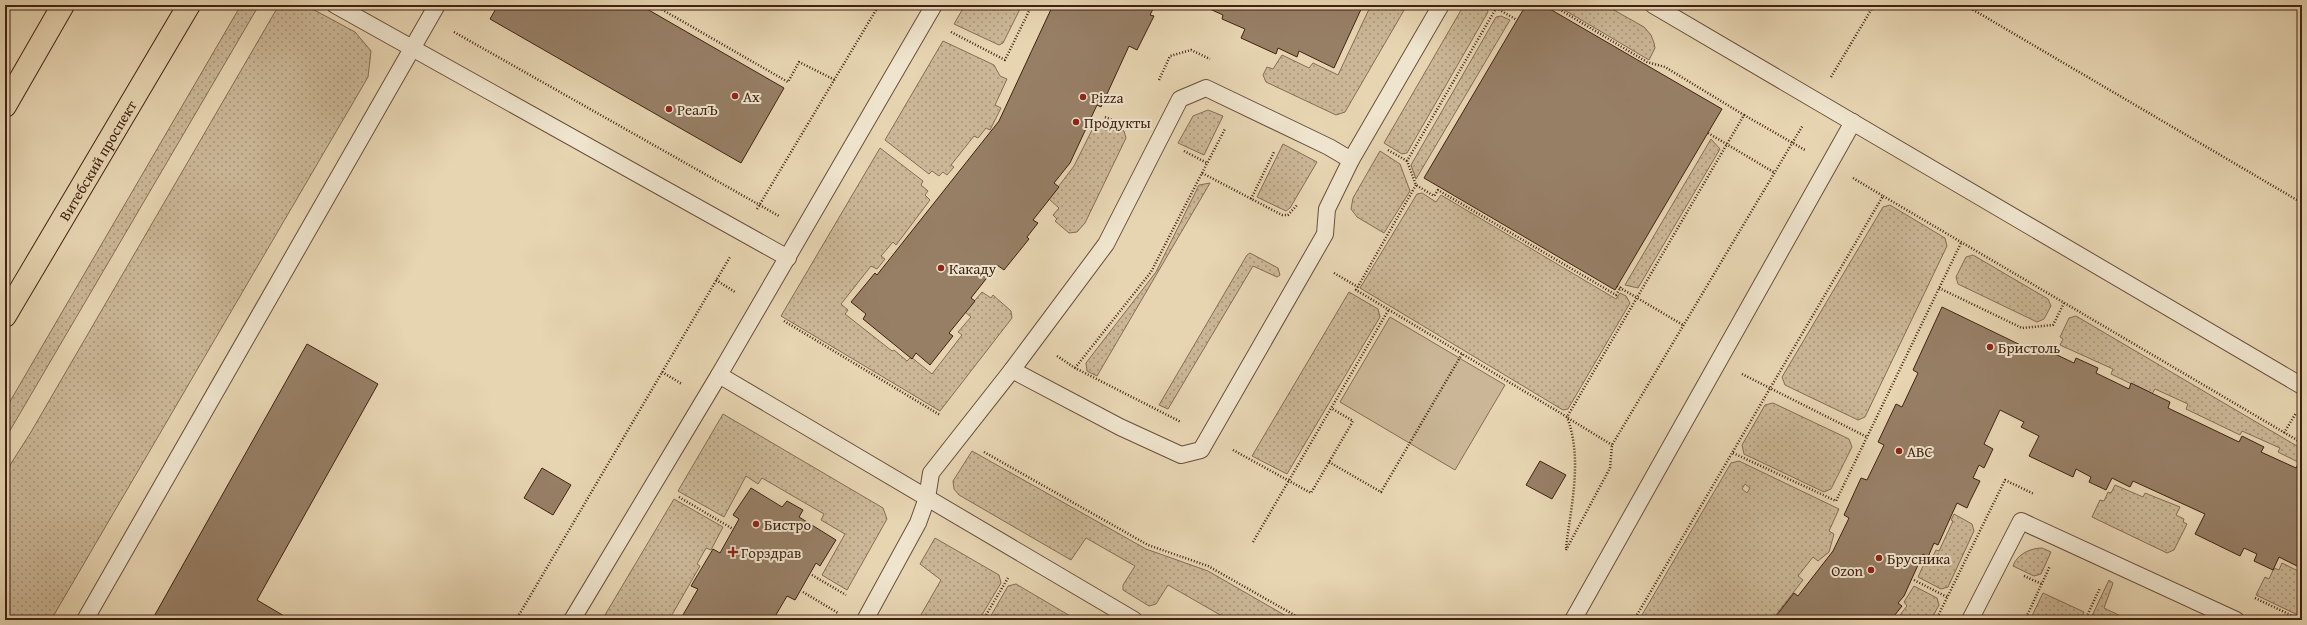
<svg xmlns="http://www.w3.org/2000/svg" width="2307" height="625" viewBox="0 0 2307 625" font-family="'Gentium Book Plus',serif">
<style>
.grass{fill:url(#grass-dots);stroke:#866c55;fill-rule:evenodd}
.green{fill:#cbb797;stroke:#866c55}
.building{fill:#977f66;stroke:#412213}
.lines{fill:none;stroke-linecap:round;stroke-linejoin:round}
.lane-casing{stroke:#6a4f3b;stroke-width:18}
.primary-casing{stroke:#412213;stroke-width:24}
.path{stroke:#412213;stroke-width:2.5;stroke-dasharray:1 2;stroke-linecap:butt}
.lane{stroke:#efe4cd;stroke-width:16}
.primary{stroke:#e7d5b2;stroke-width:22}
.poi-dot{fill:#8f2418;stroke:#efe4cd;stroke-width:1.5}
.labels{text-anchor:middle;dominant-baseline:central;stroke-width:4;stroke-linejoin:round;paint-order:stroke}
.poi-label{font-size:15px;fill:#412213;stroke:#efe4cd;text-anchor:start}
.street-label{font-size:15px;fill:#412213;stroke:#efe4cd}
</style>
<defs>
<pattern id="grass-dots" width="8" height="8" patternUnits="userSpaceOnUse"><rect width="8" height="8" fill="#cbb797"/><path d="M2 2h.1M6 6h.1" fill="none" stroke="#a6947a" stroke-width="1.8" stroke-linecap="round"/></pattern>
</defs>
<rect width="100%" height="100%" fill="#e7d5b2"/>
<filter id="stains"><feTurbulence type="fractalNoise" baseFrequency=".005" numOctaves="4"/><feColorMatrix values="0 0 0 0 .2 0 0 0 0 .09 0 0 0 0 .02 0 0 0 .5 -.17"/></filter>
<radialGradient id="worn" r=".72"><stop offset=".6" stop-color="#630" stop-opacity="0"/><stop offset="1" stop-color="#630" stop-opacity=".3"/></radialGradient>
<!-- grass -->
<g class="grass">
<polygon points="241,5 259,5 5,439 5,410"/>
<polygon points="279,5 305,5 355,32 371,51 368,77 51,620 5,620 5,473 31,432"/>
<polygon points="965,5 1022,5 1003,43 999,45 954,24"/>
<polygon points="1371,5 1407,5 1345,112 1336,115 1266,82 1263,75 1267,67 1273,69 1282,55 1309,68 1313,63 1338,75"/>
<polygon points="1464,5 1482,5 1487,8 1488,12 1407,153 1402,154 1384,143"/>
<polygon points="1556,5 1605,5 1644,27 1651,35 1654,43 1655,48 1649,60"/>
<polygon points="1501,16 1510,20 1416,179 1411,165 1496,17"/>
<polygon points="943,41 994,65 1000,76 1007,79 995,105 1001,108 990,130 986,128 978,138 974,136 951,165 954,167 947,175 943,172 939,176 932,171 929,174 885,140"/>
<polygon points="1208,110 1223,116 1204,155 1178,143 1193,116"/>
<polygon points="1098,122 1124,131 1126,138 1085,223 1077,232 1069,233 1055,221 1057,219 1053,215 1059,208 1049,199 1074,166 1095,124 1097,125"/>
<polygon points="1711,139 1720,149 1638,288 1625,285"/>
<polygon points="1283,144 1317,162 1290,208 1286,211 1257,197"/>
<polygon points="880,148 923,181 921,185 928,191 925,195 930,200 896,245 893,242 881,256 885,259 877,269 871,266 841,304 848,310 845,314 892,351 894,350 907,361 911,357 932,374 962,335 958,332 971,317 965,312 982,292 991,298 993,295 1011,311 1012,318 940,411 781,316"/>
<polygon points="1380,151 1400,164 1410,191 1384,233 1357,217 1351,209 1353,198"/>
<polygon points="1210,183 1097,376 1087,371 1086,363 1156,272 1199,185"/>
<polygon points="1422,193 1436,202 1441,195 1616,299 1620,293 1626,296 1630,303 1568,409 1563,410 1360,288 1417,194"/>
<polygon points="1890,205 1945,238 1947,246 1865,417 1858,420 1785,385 1782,377 1883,207"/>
<polygon points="1250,253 1278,268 1280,275 1277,277 1253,266 1168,409 1159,405 1247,255"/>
<polygon points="1973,255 2048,299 2051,306 2044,319 2037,322 1958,284 1956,277 1966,257"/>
<polygon points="1349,292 1378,309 1380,317 1287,474 1252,456"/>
<polygon points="2076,316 2302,449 2302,464 2278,452 2280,448 2242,431 2240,435 2186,409 2188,404 2155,389 2152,394 2111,374 2113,369 2060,345 2063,339 2060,337 2069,318"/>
<polygon points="1773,403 1849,439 1852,447 1831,489 1824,492 1744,454 1742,445 1765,405"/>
<polygon points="723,414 883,508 887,519 847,590 822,575 845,534 821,520 824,514 762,478 758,484 746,476 724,517 678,491"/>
<polygon points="972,451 1146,549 1208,571 1293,620 1229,620 1168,585 1156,604 1149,606 1123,590 1123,585 1135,566 1086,538 1071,560 959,495 954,489 953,481"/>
<path d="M1739 461 1839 509 1829 531 1834 534 1829 552 1818 561 1813 557 1798 576 1803 580 1772 620H1639L1731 463ZM1745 484 1750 488 1747 493 1742 489Z"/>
<polygon points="2115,485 2143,497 2145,493 2180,507 2176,515 2184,519 2183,522 2187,524 2174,550 2167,553 2092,517 2100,500 2104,501 2108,492 2111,493"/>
<polygon points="674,499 723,527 711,550 706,548 697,564 700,566 669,620 602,620"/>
<polygon points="1954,514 1972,524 1974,531 1948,587 1941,589 1918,577 1924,564 1928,566 1936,550 1939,551 1953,521 1951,520"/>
<polygon points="935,538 999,575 1001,583 979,620 918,620 941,580 920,564"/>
<path d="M2042 548 2051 552 2041 574 2034 576 2013 566C2017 554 2031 548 2042 548Z"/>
<polygon points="2282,563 2302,573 2302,617 2256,595 2265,577 2269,579 2274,568 2279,570"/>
<polygon points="2109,580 2113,583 2112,586 2104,608 2129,620 2090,620"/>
<polygon points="1016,584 1077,620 1005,620 995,614 992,620 989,619 1008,586"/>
<polygon points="1914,586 1937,598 1939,605 1931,620 1896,620 1907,606 1904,602"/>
<polygon points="2043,593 2084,612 2080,620 2030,620"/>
</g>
<!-- green -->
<polygon class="green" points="1390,317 1505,385 1455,470 1340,402"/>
<!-- building -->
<g class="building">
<polygon points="498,5 640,5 784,88 741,163 490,19"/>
<polygon points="1053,5 1155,5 1150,15 1154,16 1137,50 1129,46 1101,107 1097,105 1070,163 1054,183 1059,187 1033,220 1038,223 1027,237 1029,239 1004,270 997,265 971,298 975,301 949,333 953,336 930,365 916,353 912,359 863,319 866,314 851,302 875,273 877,275 999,121"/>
<polygon points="1201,5 1363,5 1334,68 1299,51 1297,57 1278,48 1276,54 1241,38 1245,29 1222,19 1223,15"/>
<polygon points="1526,5 1543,5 1722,109 1615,290 1424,178"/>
<polygon points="1942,307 2035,352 2038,346 2074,363 2076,358 2098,368 2096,373 2129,389 2131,383 2170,402 2168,408 2239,442 2242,436 2264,447 2261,452 2296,468 2299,462 2302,464 2302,561 2300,560 2297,566 2279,557 2273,570 2254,561 2257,554 2244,548 2240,556 2195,534 2205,514 2133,481 2130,487 2112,478 2106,490 2089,482 2091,477 2076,469 2073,477 2029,456 2039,436 2021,427 2024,422 2000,410 1984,444 1993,449 1984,468 1979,465 1973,478 1980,481 1970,501 1967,508 1957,503 1938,545 1934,543 1928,557 1923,554 1904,596 1898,603 1902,606 1891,620 1773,620 1794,593 1798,596 1833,551 1849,518 1844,515 1861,478 1867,480 1884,445 1878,442 1896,404 1902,407 1918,373 1913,370"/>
<polygon points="307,344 378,384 257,600 291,620 152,620"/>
<polygon points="1540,461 1566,475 1552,499 1526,485"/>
<polygon points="542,468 571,485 553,515 524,498"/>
<polygon points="751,488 782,507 787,501 803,510 799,517 836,540 820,566 816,563 795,600 787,596 773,620 680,620 698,589 691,586 713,549 720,553 739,519 733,515"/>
</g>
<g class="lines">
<defs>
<g id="lane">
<polyline points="335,5 788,258"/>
<polyline points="934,5 719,375 1134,620"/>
<polyline points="1653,5 2302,386"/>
<polyline points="1012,370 1120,427 1181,455 1201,450 1325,234 1327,209 1351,160 1441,5"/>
<polyline points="85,620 437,5"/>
<polyline points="572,620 719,375"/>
<polyline points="865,620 918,523 927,498 931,473 1012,370 1106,244 1180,99 1206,88 1329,147 1351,160"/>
<polyline points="1573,620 1853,122"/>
<polyline points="1970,620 2021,521 2236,620"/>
</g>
<g id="primary">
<polyline points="5,106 63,5"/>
<path id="s1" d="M5 316 189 5"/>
</g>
</defs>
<!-- lane casing -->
<use href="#lane" class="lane-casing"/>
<!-- primary casing -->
<use href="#primary" class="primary-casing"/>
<!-- path -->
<g class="path">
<polyline points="654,5 788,82 799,62 835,80"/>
<polyline points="1491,5 1517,20"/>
<polyline points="1498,5 1407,161 1416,185 1434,196 1438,190 1616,295 1621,287"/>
<polyline points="1965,5 2302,203"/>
<polyline points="454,32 779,216"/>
<polyline points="951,32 1005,60 1032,5"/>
<polyline points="1831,77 1874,5"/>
<polyline points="1159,80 1170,56 1191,50 1210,59"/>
<polyline points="1744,115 1805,150"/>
<polyline points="1105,117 1134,129"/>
<polyline points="1708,133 1775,173"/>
<polyline points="1388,150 1407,161"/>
<polyline points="1184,151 1207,163"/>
<polyline points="1202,173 1225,129"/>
<polyline points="1853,178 1883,196"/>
<polyline points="1416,185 1356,290 1567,417 1744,115 1665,67 1647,62 1552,5"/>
<polyline points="1251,199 1274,152"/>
<polyline points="757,209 879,5"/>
<polyline points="1334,273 1358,287"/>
<polyline points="716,280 735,292"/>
<polyline points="1617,286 1683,325"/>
<polyline points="1939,288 2022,328 2053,325 2064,303"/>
<polyline points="784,321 940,415"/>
<polyline points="1057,356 1075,368 1181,422"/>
<polyline points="1075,368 1151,272 1202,173 1282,215 1288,215 1298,204"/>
<polyline points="662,372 682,384"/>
<polyline points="1742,374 1867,437"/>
<polyline points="1568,418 1612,445"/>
<polyline points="2284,433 2296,413"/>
<polyline points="1233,450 1311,493 1353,421 1331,408"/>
<polyline points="984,452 1148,545 1208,566 1303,620"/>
<polyline points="1733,453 1836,501 1961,243"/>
<polyline points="1329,462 1381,492 1462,354"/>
<polyline points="679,497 733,529"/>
<polyline points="1253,542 1389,309"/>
<path d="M1566 548C1571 505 1583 459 1567 417"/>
<polyline points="1566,550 1610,468 1612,445 1803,125"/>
<polyline points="812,575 846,595"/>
<polyline points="2024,576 2042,584"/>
<polyline points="1914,580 1947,597"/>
<polyline points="803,592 838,613"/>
<polyline points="2255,598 2301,620"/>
<polyline points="780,619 781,620"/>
<polyline points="516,620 730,257"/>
<polyline points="834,620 837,615"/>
<polyline points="983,620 1008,578"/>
<polyline points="1634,620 1883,196 2302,443"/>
<polyline points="1936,620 2005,480 2034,494"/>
<polyline points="2025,620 2050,566"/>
<polyline points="2085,620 2100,588"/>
</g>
<!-- lane -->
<use href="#lane" class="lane"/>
<!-- primary -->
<use href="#primary" class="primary"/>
</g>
<!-- markers -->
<g class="poi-dot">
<circle cx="735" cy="96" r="4"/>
<circle cx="1083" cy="97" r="4"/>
<circle cx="669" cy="109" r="4"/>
<circle cx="1076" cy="122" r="4"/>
<circle cx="941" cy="268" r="4"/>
<circle cx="1990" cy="347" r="4"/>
<circle cx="1899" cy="451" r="4"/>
<circle cx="756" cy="524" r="4"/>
<path d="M731 546h4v4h4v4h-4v4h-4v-4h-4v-4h4z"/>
<circle cx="1879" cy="558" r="4"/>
<circle cx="1871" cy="570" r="4"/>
</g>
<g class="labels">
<!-- poi labels -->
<g class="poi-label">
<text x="743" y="96">Ах</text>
<text x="1091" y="97">Pizza</text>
<text x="677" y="109">РеалЪ</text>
<text x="1084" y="122">Продукты</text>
<text x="949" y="268">Какаду</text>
<text x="1998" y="347">Бристоль</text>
<text x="1907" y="451">ABC</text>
<text x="764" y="524">Бистро</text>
<text x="741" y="552">Горздрав</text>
<text x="1887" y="558">Брусника</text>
<text x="1863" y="570" text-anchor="end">Ozon</text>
</g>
<!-- street labels -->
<g class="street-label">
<text stroke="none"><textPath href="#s1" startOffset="181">Витебский проспект</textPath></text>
</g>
</g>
<!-- margin -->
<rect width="2307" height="625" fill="none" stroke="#e7d5b2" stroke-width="20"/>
<rect x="6" y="6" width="2295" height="613" fill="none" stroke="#412213" stroke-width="2"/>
<rect x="10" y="10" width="2287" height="605" fill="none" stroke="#412213"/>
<rect width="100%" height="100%" filter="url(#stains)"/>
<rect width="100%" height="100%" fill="url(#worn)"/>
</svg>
